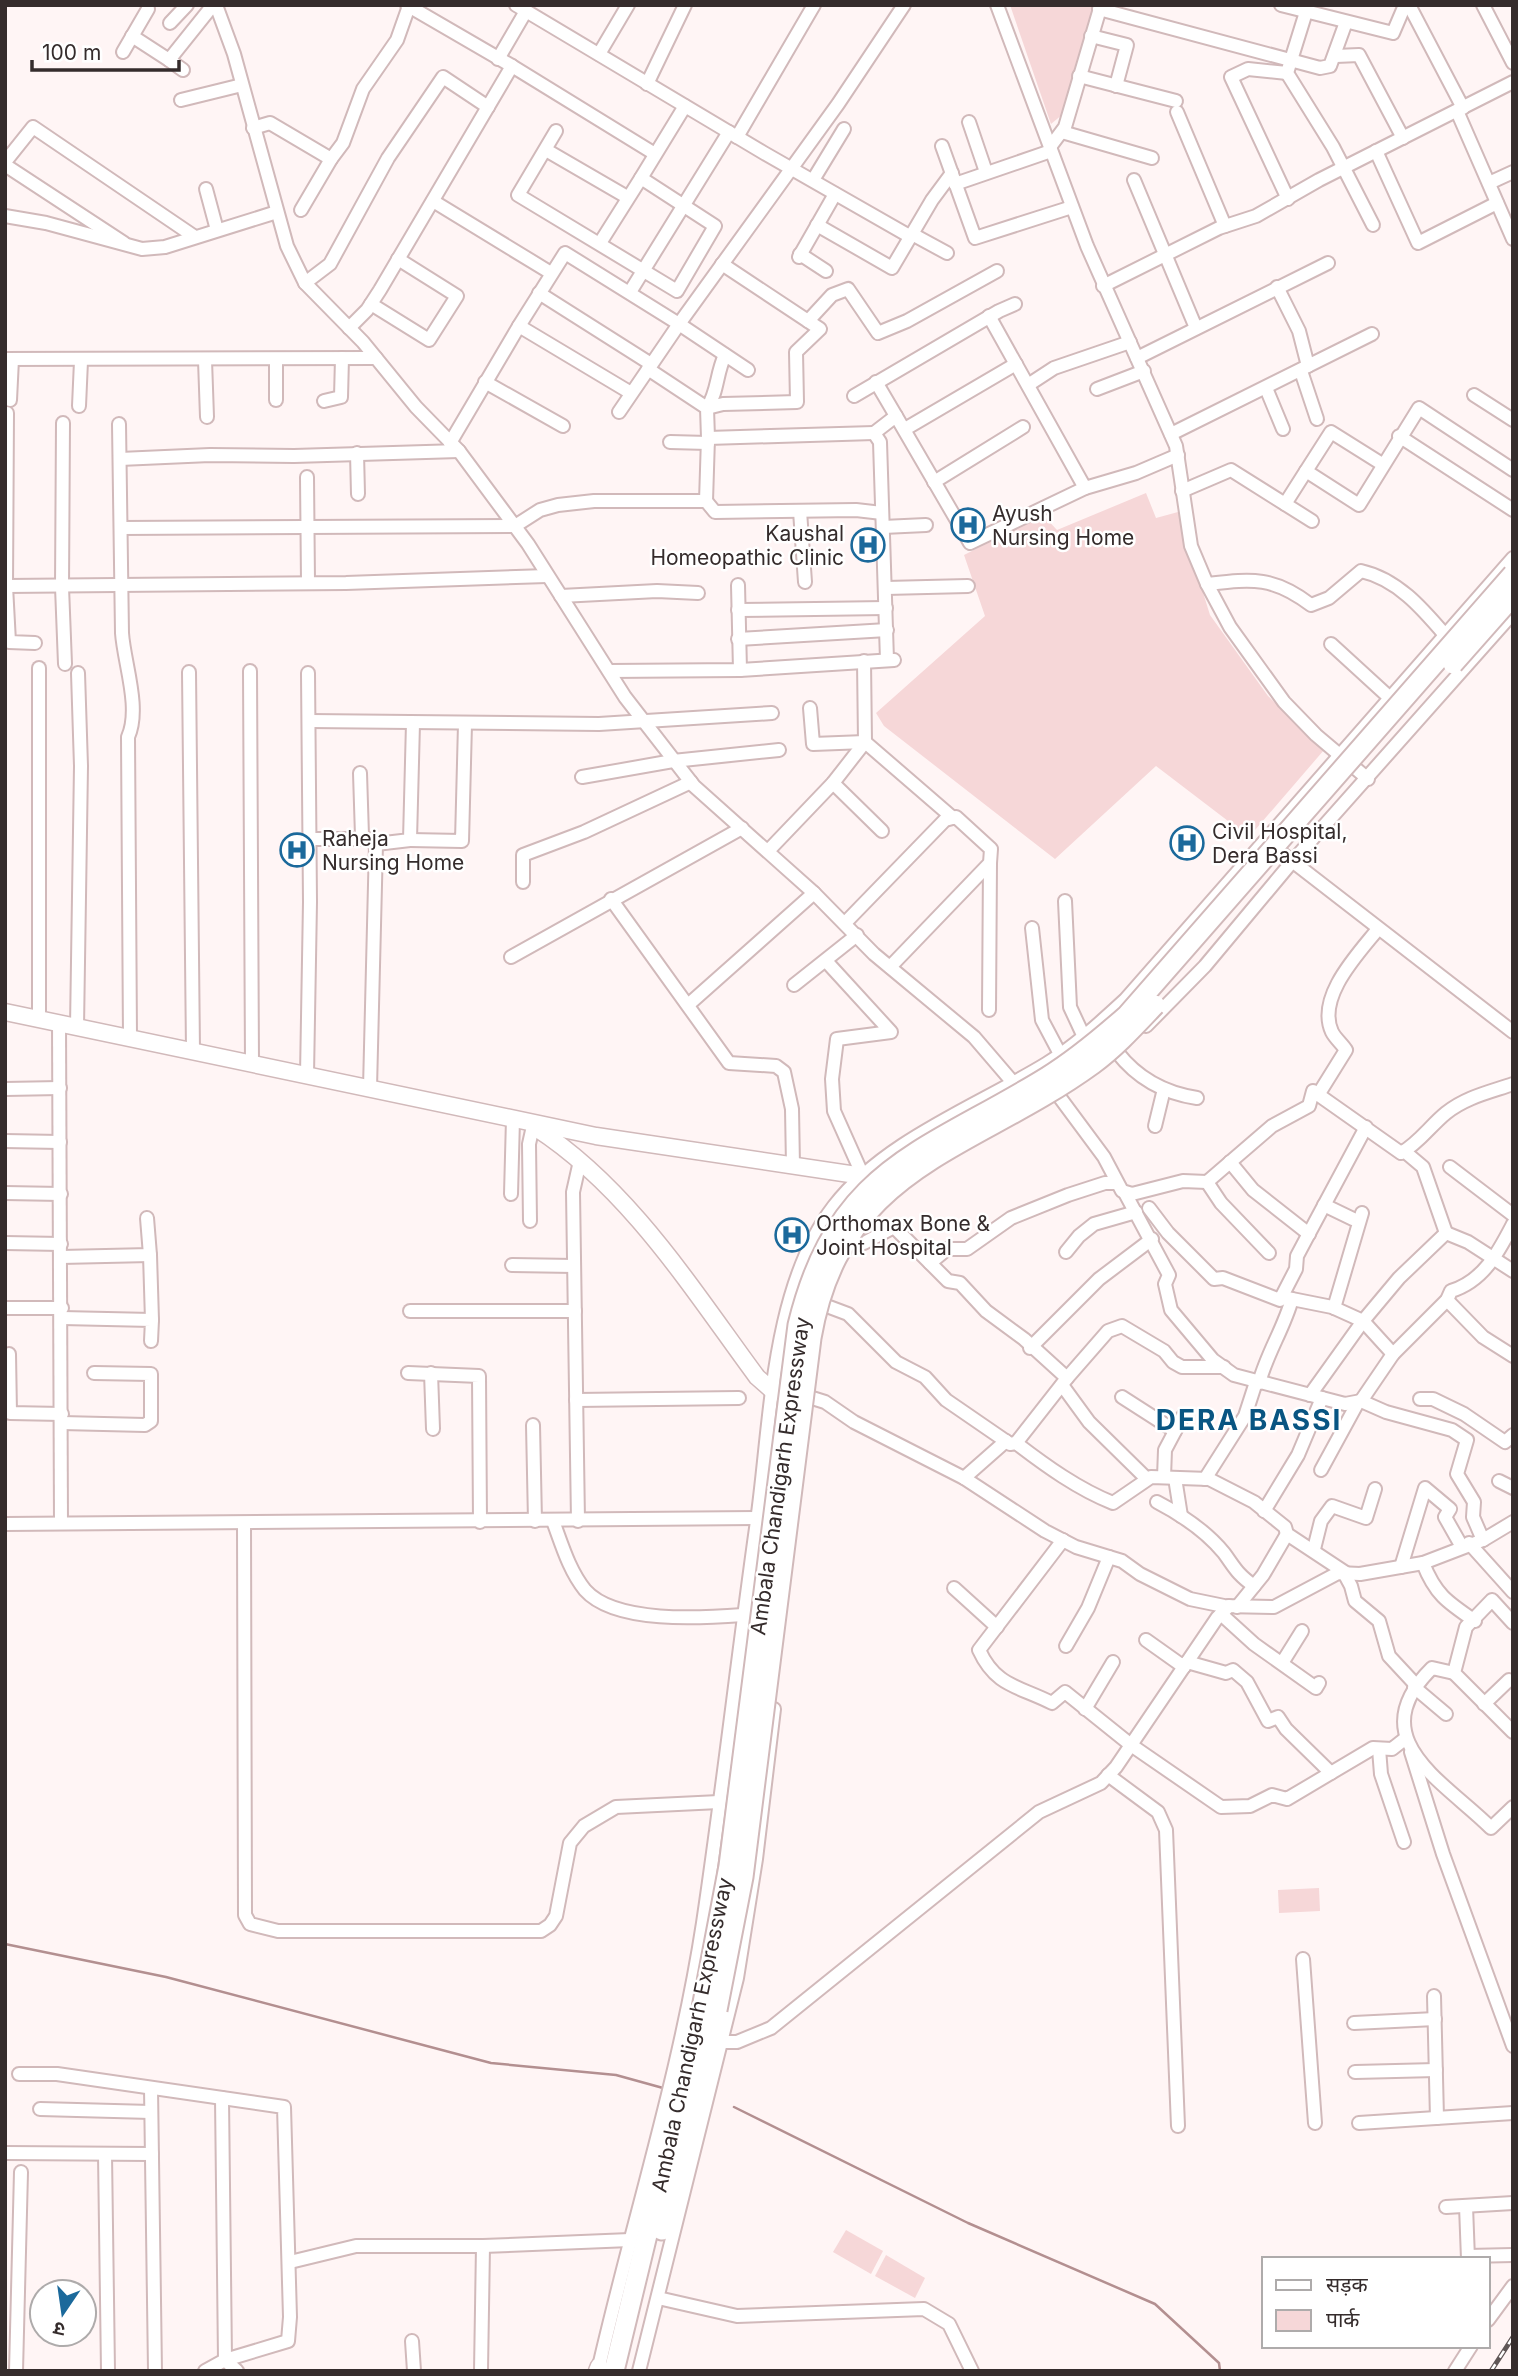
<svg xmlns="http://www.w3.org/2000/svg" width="1518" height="2376" viewBox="0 0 1518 2376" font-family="Inter,'Noto Sans Devanagari',sans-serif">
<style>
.green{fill:#f6d7d8}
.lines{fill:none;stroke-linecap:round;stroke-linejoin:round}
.stream{stroke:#b38f90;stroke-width:2.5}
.minor-casing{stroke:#d1b9ba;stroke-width:16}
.major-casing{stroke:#d1b9ba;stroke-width:19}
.highway-casing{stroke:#d1b9ba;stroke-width:23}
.minor{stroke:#fff;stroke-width:12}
.major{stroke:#fff;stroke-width:16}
.highway{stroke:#fff;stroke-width:19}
.rail-casing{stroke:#5f5656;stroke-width:5}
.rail{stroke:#fff;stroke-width:2.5;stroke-dasharray:8;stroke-linecap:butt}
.highway-bridge-casing{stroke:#d1b9ba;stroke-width:23;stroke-linecap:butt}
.highway-bridge{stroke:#fff;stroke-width:19}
.labels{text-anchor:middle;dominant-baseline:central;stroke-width:5;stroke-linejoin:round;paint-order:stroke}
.poi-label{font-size:21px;fill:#352c2c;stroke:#fff;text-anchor:start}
.street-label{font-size:21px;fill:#352c2c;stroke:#fff}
.district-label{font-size:28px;font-weight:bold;letter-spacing:2px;fill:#095582;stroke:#fff}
</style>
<rect width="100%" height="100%" fill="#fff5f5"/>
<!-- green -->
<g class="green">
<polygon points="1010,5 1094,5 1063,114 1051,124"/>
<polygon points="1146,493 1156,518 1178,512 1210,615 1268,696 1324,750 1249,837 1156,766 1055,859 884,726 876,713 985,616 964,555 1043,515 1057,530"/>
<polygon points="1319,1888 1320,1911 1279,1913 1278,1890"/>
<polygon points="846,2230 883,2251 871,2274 833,2252"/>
<polygon points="886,2255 925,2278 915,2298 875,2276"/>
</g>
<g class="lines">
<!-- stream -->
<g class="stream">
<polyline points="5,1944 166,1977 491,2063 616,2075 663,2088"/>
<polyline points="734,2107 968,2223 1155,2304 1219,2363 1220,2371"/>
</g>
<defs>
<g id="minor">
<polyline points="216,5 234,54 287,246 305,283 363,342 416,407 459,451 528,544 625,697 694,786 814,893 874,954 974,1037 1016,1086"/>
<polyline points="407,5 512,66"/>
<polyline points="516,5 764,153 911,237"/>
<polyline points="997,5 1087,246 1176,446 1191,546 1207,584 1230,627 1284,702 1316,735 1368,779"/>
<polyline points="1281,5 1393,33 1405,5"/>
<polyline points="1409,5 1463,108"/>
<polyline points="1483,5 1513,63"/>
<polyline points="1099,9 1320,68 1330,66 1346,22"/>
<polyline points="1306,12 1287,73 1333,147 1373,225"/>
<polyline points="170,23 187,5"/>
<polyline points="132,36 169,60 213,5"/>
<polyline points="1091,36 1127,45 1116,86"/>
<polyline points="123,52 148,9"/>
<polyline points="599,54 628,5"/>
<polyline points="1336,56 1359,55 1403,138"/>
<polyline points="498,59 526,11"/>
<polyline points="169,60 183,70"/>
<polyline points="1287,73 1248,69 1231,77 1288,199"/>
<polyline points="1079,76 1176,101"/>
<polyline points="647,84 685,5"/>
<polyline points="181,100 242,85"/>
<polyline points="1457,111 1513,239"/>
<polyline points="1177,112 1225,226"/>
<polyline points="969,122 986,172"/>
<polyline points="253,128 270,123 331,159 343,143 363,89 397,40 409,6"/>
<polyline points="556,131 518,195 677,291 715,226 641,178 685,106"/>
<polyline points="1062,132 1152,158"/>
<polyline points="737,137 814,5"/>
<polyline points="942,146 975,238 1072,207"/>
<polyline points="1050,147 1065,127 1101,5"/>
<polyline points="546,150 627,197"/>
<polyline points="1376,151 1418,243 1497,203"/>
<polyline points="5,162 33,127 195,237"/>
<polyline points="5,165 124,243"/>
<polyline points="813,180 844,129"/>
<polyline points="1134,180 1196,328"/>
<polyline points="1489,183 1513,172"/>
<polyline points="955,184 1051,151"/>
<polyline points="206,189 217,230"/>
<polyline points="433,201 551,273"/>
<polyline points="301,210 331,159"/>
<polyline points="5,216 46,223 142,249 165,247 277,212"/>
<polyline points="817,225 892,268 932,200 952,173"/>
<polyline points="912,234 947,253"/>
<polyline points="600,243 641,178"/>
<polyline points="800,254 826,271"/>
<polyline points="799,257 835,194"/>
<path d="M722 264 820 329 796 352 797 402 723 404 707 408C718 392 716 374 725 355"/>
<polyline points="305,283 330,264 388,158 443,77 488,107"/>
<polyline points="1103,286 1219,228 1256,216 1319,180 1513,82"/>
<polyline points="1277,287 1299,331 1308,366"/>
<polyline points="630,292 729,132"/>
<polyline points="539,293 651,364"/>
<polyline points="371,304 429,340 457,296 398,259"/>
<polyline points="989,316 1085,488"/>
<polyline points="808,321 832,295 848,289 878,333 907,321 997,271"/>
<polyline points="519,326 565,253 679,324 619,412"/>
<polyline points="349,328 367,310 380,290 512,66 655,154"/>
<polyline points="1137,358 1328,263"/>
<polyline points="5,359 376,358"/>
<polyline points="205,360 207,417"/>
<polyline points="648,369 707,408 708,438"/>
<polyline points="748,370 679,324 838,104 904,5"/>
<polyline points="1301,371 1317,419"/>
<polyline points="485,382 563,426"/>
<polyline points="876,382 896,416"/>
<polyline points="1028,385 1054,368 1130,342"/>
<polyline points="1266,388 1283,429"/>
<polyline points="1097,389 1144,371"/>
<polyline points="1474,395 1513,420"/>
<polyline points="854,396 999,311 1015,304"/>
<polyline points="10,400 12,359"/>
<polyline points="276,400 276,359"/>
<polyline points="324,401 341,397 342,358"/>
<polyline points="79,406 81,361"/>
<polyline points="7,413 6,586 9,642 35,643"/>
<polyline points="63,423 62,587 65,664"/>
<path d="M119 424 122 633C124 663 141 708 128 737L130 1038"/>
<polyline points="905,429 1016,364"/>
<polyline points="1171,434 1372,334"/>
<polyline points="1399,436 1513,510"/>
<polyline points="670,442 708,443"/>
<polyline points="450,443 519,326 631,393"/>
<polyline points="357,453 358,494"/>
<polyline points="120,459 210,455 294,456 459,451"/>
<polyline points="1382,464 1331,432 1306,471 1359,505 1419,408 1513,470"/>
<polyline points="307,477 308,582"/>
<polyline points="934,482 1023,427"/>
<polyline points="1182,491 1231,470 1312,521"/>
<polyline points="706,501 708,438 874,433"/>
<polyline points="1285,504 1306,471"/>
<polyline points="800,511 805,582"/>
<polyline points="883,527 926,525"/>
<polyline points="121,528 515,526 540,510 558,505 594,501 706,501 715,512 856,510 882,513"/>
<path d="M1207 584C1252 579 1273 576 1311 605L1329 598 1361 571C1397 579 1422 608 1445 635"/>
<polyline points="738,585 740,670"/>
<polyline points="6,586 346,583 547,576"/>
<polyline points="886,588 968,586"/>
<polyline points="561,596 657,591 698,593"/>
<polyline points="738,610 886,608"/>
<polyline points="738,639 887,630"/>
<polyline points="1331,644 1390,698"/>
<polyline points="887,660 880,442 874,433 896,416 970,543 1085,488 1136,473 1178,455"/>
<polyline points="250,671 252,1063"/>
<polyline points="609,671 740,670 894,660"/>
<polyline points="189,672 193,1051"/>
<polyline points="810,708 813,744 865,742 953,818"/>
<polyline points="310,721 599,724 772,713"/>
<polyline points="360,773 362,836 376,844 370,1088"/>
<polyline points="582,777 673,761 779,750"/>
<polyline points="833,783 882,831"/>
<polyline points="310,839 368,839"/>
<polyline points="410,840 462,841 465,724"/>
<polyline points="376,844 410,840 413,723"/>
<polyline points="1270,844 1513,1032"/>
<polyline points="768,851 833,783 865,742 864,661"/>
<polyline points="523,882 523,855 584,832 691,782"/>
<polyline points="611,899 729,1063 776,1066 784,1072 792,1109 793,1166"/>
<polyline points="1065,901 1070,1007 1084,1037"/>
<polyline points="845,923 945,820 956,817 991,849 990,863 890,967"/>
<polyline points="1032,928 1042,1020 1060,1054"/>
<polyline points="511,957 742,828"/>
<polyline points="826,961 891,1032 837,1039 832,1079 834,1111 863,1176"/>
<polyline points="794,985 857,935"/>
<polyline points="688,1005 814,893"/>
<polyline points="989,1010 990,863"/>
<polyline points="39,1019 39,668"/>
<polyline points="59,1023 61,1523"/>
<polyline points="1146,1026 1205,966 1291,863 1513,613"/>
<polyline points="77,1027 81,766 78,673"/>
<path d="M1117 1052C1137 1078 1164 1093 1197 1098"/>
<polyline points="307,1075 310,902 308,673"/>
<polyline points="5,1089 60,1088"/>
<path d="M1058 1095 1104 1157 1122 1191 1132 1194 1183 1181 1207 1182 1272 1126 1309 1106 1313 1091 1401 1153C1419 1143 1430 1126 1446 1113 1466 1097 1490 1092 1513 1084"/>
<path d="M1318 1095 1346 1050C1342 1044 1335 1038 1332 1032 1316 997 1358 954 1378 929"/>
<polyline points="1155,1126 1164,1089"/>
<polyline points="5,1141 60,1142"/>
<polyline points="1404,1151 1423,1167 1446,1233"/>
<polyline points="1230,1162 1253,1190 1309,1234"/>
<polyline points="1450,1167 1513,1215"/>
<polyline points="1207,1182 1221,1203 1269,1253"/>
<polyline points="5,1193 61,1194"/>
<polyline points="1125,1193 1169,1275 1165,1284 1171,1310 1213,1360 1234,1375 1345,1404 1361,1401 1386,1412 1452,1430 1467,1440 1457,1474 1474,1502 1473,1517 1483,1540"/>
<polyline points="511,1194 513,1119"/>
<polyline points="1324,1205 1353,1219"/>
<polyline points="1149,1208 1168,1233 1214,1279 1223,1278 1280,1300 1296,1269 1297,1256 1306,1239 1366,1127"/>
<polyline points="530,1221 529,1144 533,1126"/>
<polyline points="5,1243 61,1244"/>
<polyline points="864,1243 894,1227 948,1281 960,1283 986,1311 1024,1339 1067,1378 1016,1443"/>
<polyline points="1066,1252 1079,1236 1094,1224 1136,1212"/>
<polyline points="150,1255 152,1320"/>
<polyline points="61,1257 150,1255 147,1218"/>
<polyline points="930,1263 947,1249 967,1249 1011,1218 1068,1195 1105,1183 1116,1183"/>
<polyline points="512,1265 574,1266"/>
<path d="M1282 1297 1332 1307 1363 1321 1393 1354 1447 1300 1451 1291C1484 1281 1499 1251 1513 1224"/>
<polyline points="1447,1300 1483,1337 1513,1356"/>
<path d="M824 1305 848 1314 896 1362 925 1377 946 1400 1010 1444 1016 1443C1046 1466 1078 1489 1113 1503L1151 1477 1209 1479 1254 1502 1285 1527 1287 1534 1346 1573"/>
<polyline points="5,1308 62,1308"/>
<polyline points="1334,1308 1362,1213"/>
<polyline points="410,1311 575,1311"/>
<polyline points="62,1318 152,1320 151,1341"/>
<polyline points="1030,1348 1099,1279 1152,1239"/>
<polyline points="9,1354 10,1413 62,1414"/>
<polyline points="408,1373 479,1376 480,1522"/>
<polyline points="431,1373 433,1429"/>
<polyline points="1067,1378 1108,1331 1122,1326 1164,1351 1173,1362 1182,1367 1224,1367"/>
<path d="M1259 1383C1267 1353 1284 1328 1292 1299"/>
<polyline points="1062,1385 1089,1422 1147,1479"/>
<polyline points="1310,1395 1363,1321 1399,1278 1446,1233 1468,1242 1513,1271"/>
<polyline points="809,1397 825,1402 854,1422 964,1478 1045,1531 1076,1547 1122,1561 1140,1574 1190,1599 1224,1606 1274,1607 1338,1573 1360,1574 1423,1563 1483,1540 1513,1522"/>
<polyline points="1122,1397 1175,1431"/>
<polyline points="1420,1399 1433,1399 1464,1414 1505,1442 1513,1435"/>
<polyline points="576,1400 739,1398"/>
<polyline points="1361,1401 1393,1354"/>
<polyline points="62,1423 145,1425 151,1421 151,1374 94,1373"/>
<polyline points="533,1425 535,1521"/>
<polyline points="1321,1470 1357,1404"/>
<polyline points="1164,1477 1165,1450 1183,1416"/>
<polyline points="964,1478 1006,1441"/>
<polyline points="1175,1478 1181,1516"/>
<polyline points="1205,1479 1245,1416 1256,1382"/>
<polyline points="1499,1481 1513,1488"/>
<path d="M1157 1502C1182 1515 1206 1531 1224 1553 1235 1568 1237 1574 1254 1586"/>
<polyline points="1264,1511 1298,1455 1322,1398"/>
<path d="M553 1521C562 1545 569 1570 585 1590 615 1624 702 1618 743 1615"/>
<polyline points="578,1521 573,1192 580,1161"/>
<polyline points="244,1523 245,1915 250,1924 278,1931 541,1931 550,1925 556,1916 570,1843 584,1826 616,1807 719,1802"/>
<polyline points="5,1524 757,1518"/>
<path d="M1063 1540 979 1650C996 1687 1019 1686 1052 1703L1065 1692 1131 1745 1221 1807 1250 1806 1272 1795 1287 1799 1373 1748 1392 1749 1406 1738"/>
<polyline points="1469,1543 1513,1592"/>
<polyline points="1314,1549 1321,1521 1332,1506 1366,1518 1375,1489"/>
<path d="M1423 1563C1435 1594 1447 1602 1475 1621"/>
<polyline points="1401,1567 1425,1488 1450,1509 1445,1517 1462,1547"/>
<polyline points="1344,1573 1351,1586 1355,1601 1379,1621 1389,1656 1415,1684"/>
<polyline points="954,1588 997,1627"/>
<polyline points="1237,1607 1263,1575 1287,1534"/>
<polyline points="1221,1614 1254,1644 1316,1688 1319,1683"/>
<polyline points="1513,1623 1492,1600 1466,1627 1454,1673 1513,1732"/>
<polyline points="1146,1640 1184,1667"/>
<polyline points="1066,1646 1088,1608 1109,1557"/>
<polyline points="1187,1662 1226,1673 1233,1670 1247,1682 1268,1721 1278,1717 1286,1729 1331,1773"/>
<polyline points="1282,1663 1302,1631"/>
<path d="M1454 1673 1432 1668C1360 1739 1444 1781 1491 1828L1513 1807"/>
<polyline points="1414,1687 1446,1714"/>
<polyline points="1484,1704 1509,1680"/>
<polyline points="1085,1709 1113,1662"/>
<polyline points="1379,1749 1381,1774 1404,1842"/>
<polyline points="1411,1752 1443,1854 1513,2046"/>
<polyline points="1108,1775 1158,1812 1166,1830 1178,2126"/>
<polyline points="1303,1959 1315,2123"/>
<polyline points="1434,1996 1437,2118"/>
<polyline points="1354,2023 1435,2019"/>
<polyline points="716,2042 737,2042 771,2028 1039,1812 1101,1783 1116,1767 1217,1618 1229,1606"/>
<polyline points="1355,2072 1436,2070"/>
<polyline points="19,2074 57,2074 284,2107 290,2317 288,2341 225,2360 205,2371"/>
<polyline points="151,2088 155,2371"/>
<polyline points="222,2098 225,2360 237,2371"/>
<polyline points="40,2109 151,2112"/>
<polyline points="1359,2123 1513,2113"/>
<polyline points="5,2153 152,2154"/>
<polyline points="105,2154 108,2371"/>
<polyline points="1466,2206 1468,2259"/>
<polyline points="1446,2207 1513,2203"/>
<polyline points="1468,2256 1513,2255"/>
<polyline points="290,2262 356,2246 483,2246 630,2240"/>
<polyline points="658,2298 737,2316 924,2309 949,2324 972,2371"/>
<polyline points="1488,2320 1513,2286"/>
<polyline points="412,2341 414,2371"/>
<polyline points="16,2371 21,2172"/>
<polyline points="481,2371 483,2246"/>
<path d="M598 2371C632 2222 680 2074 703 1923 723 1789 738 1655 757 1521 771 1422 771 1288 834 1206 884 1141 977 1106 1046 1064 1075 1046 1100 1023 1125 1000L1513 558"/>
<polyline points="639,2371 737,1978 756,1859 774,1709"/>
<polyline points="1455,2371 1471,2346"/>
</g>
<g id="major">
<polyline points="5,1012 596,1136 863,1176 882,1193"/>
<path d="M536 1128C629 1188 692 1289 757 1377L774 1392 800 1396"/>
<polyline points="597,2371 599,2366"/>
</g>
<g id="highway">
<polyline points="662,2230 717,2010"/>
<polyline points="614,2371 702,2008"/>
</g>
</defs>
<!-- minor casing -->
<use href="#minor" class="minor-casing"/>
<!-- major casing -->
<use href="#major" class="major-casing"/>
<!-- highway casing -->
<use href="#highway" class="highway-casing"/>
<!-- minor -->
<use href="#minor" class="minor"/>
<!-- major -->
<use href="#major" class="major"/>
<!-- highway -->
<use href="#highway" class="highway"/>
<defs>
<polyline id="rail" points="1491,2371 1513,2337"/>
</defs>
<!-- rail casing -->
<use href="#rail" class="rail-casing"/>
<!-- rail -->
<use href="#rail" class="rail"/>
<defs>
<g id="highway-bridge">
<polyline points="1453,664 1513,596"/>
<path d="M702 2008 729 1866 798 1325C837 1166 924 1153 1047 1077 1076 1059 1101 1038 1127 1015L1513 574"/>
<path d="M717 2010 743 1877 811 1338C841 1164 972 1152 1093 1064 1116 1047 1135 1026 1155 1005"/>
</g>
</defs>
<!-- highway-bridge casing -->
<use href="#highway-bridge" class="highway-bridge-casing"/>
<!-- highway-bridge -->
<use href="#highway-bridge" class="highway-bridge"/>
</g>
<!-- icons -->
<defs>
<symbol id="hospital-ring" viewBox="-11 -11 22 22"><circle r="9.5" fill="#fff" stroke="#1b699b" stroke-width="1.5"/><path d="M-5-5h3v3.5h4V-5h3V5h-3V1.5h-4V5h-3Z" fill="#1b699b"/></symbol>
</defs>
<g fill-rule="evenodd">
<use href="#hospital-ring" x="949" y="506" width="38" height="38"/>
<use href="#hospital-ring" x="849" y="526" width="38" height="38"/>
<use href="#hospital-ring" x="1168" y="824" width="38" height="38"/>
<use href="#hospital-ring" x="278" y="831" width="38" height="38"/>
<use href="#hospital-ring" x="773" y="1216" width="38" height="38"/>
</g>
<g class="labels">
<!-- poi labels -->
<g class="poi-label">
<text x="992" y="513">Ayush<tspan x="992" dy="24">Nursing Home</tspan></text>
<text x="844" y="533" text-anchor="end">Kaushal<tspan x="844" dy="24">Homeopathic Clinic</tspan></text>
<text x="1212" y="831">Civil Hospital,<tspan x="1212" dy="24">Dera Bassi</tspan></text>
<text x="322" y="838">Raheja<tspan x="322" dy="24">Nursing Home</tspan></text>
<text x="816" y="1223">Orthomax Bone &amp;<tspan x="816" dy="24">Joint Hospital</tspan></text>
</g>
<!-- street labels -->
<g class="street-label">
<text transform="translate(780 1476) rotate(-82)">Ambala Chandigarh Expressway</text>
<text transform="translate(692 2035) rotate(-78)">Ambala Chandigarh Expressway</text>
</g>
<!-- district labels -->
<g class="district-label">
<text x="1249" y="1420">DERA BASSI</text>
</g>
</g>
<!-- border -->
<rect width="1518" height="2376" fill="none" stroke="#352c2c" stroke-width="14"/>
<!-- legend -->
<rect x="1262" y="2257" width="228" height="91" fill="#ffffff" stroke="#aeabab" stroke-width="2"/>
<rect x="1276" y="2280" width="35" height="10" fill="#ffffff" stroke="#aeabab" stroke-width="2"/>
<text x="1326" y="2292" font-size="21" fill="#352c2c">सड़क</text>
<rect x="1276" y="2310" width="35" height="21" fill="#f6d7d8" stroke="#aeabab" stroke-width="2"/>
<text x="1326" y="2327" font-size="21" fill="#352c2c">पार्क</text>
<!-- north arrow -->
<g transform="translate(63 2313) rotate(193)"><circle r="33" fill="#ffffff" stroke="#aeabab" stroke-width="2"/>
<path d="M0-5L12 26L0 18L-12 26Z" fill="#1b699b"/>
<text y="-10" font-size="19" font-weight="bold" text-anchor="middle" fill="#352c2c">उ</text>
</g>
<!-- scale -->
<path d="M32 60v10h147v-10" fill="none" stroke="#352c2c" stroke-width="3.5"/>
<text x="42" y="60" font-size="21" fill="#352c2c" stroke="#ffffff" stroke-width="5" paint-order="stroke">100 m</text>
</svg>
